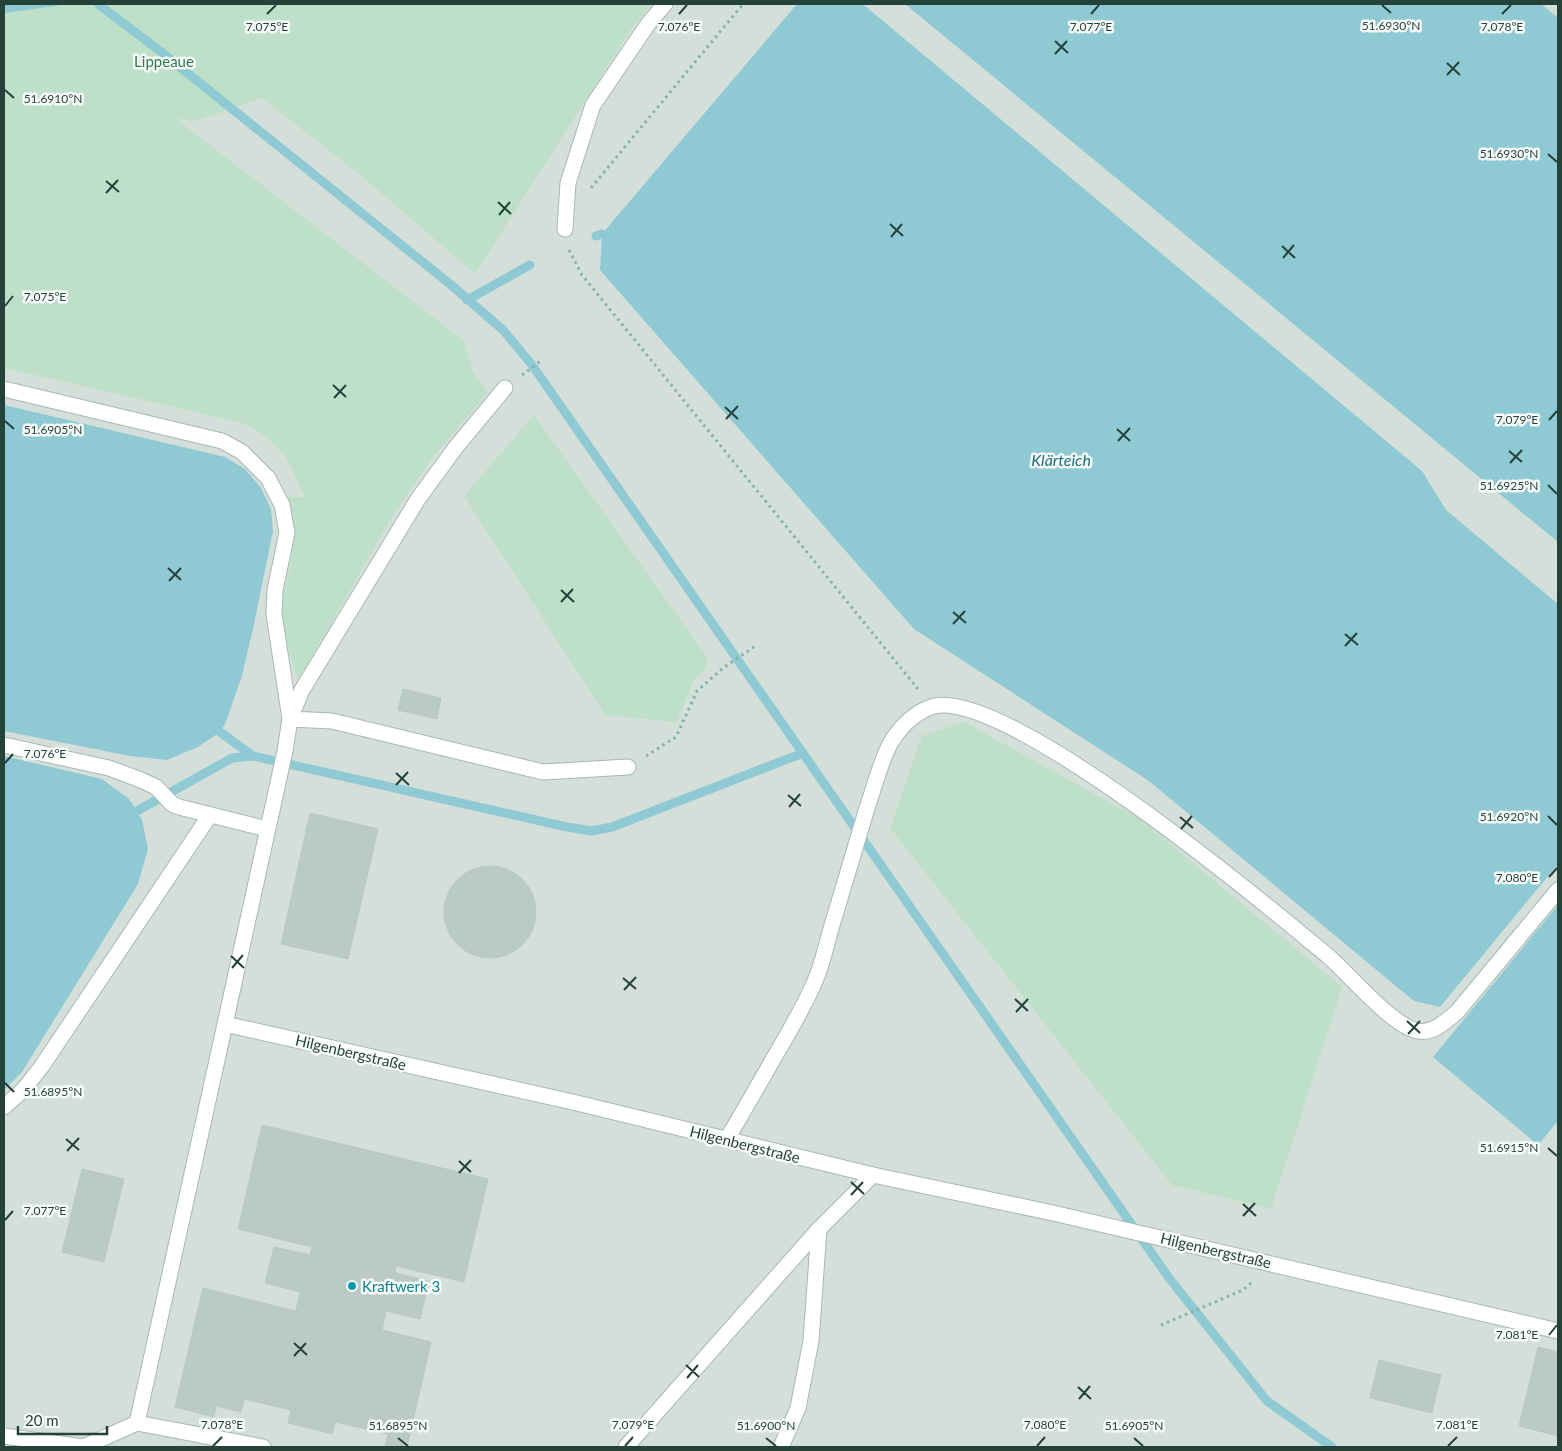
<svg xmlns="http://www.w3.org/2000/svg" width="1562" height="1451" viewBox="0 0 1562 1451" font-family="Lato,sans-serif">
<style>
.built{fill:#d4dfda}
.green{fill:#bfe0c8}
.water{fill:#8ec9d4}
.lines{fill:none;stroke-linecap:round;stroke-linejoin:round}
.stream{stroke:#8ec9d4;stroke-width:9}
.building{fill:#bbcac4;stroke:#b8c9c2}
.service-casing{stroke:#a8b8b2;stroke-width:17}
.path{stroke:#86b3a5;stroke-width:3;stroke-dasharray:2.5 4;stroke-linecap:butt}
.service{stroke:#fff;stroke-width:15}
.ticks{fill:none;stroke:#24423a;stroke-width:2}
.culture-dot{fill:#0f9aa8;stroke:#f7fbf9;stroke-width:2}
.labels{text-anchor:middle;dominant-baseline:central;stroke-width:5;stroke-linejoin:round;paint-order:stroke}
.park-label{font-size:15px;fill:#2d7a4b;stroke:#f7fbf9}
.street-label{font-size:15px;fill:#24423a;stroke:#f7fbf9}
.culture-label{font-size:15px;fill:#0d838f;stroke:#f7fbf9;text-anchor:start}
.water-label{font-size:16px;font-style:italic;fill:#1c6f80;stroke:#f7fbf9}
.ticks-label{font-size:12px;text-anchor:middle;fill:#24423a;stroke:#f7fbf9;stroke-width:5;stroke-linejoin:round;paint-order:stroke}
</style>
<rect width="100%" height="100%" fill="#e6efeb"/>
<!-- built -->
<polygon class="built" points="70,4 1558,4 1558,1447 4,1447 4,13"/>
<!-- green -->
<g class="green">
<path d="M4 4H652L633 26 475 274 365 179 262 98 199 120 176 119 463 340 474 373 488 392 433 457 393 515 298 681C292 660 283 639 282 618 280 599 288 580 291 561 294 539 291 519 287 497H305L286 457 263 434 243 423 4 368Z"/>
<polygon points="534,415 707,657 706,668 694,680 677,722 605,715 464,496"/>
<polygon points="964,722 1140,819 1342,987 1271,1209 1172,1185 890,828 922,736"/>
</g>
<!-- water -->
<g class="water">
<polygon points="4,4 70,4 4,13"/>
<polygon points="797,4 862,4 865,6 1422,471 1446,510 1558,604 1558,864 1440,1007 1414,1001 1149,781 914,629 600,270 602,234"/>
<polygon points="905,4 1541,4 1558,18 1558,542"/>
<polygon points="4,405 225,457 245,469 261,488 271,509 273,531 253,629 241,679 225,724 220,732 198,747 167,760 130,756 4,731"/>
<polygon points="4,756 102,779 129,799 137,811 142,820 148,849 138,884 22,1072 4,1090"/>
<polygon points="1558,905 1558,1121 1538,1145 1433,1057"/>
</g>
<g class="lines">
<!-- stream -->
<g class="stream">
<polyline points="98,4 160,51 450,284 503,330 532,365 1169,1278 1267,1401 1332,1447"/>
<polyline points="596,236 602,234"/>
<polyline points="467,300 530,265"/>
<polyline points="220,732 253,756"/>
<polyline points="137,811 232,758 253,756 567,827 592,831 612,827 803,753"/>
</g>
</g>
<!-- building -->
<g class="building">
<polygon points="403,689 441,698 437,719 398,710"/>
<polygon points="310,813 378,829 348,959 281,944"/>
<circle cx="490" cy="912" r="46"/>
<polygon points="262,1125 488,1179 464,1282 396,1266 395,1273 429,1281 420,1319 386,1311 382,1330 431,1342 407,1447 385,1447 388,1434 335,1422 332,1434 288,1423 291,1410 244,1399 241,1412 216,1406 214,1417 175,1407 203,1288 296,1311 300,1292 265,1283 274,1247 310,1255 312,1247 238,1229"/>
<polygon points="82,1169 124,1179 104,1262 62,1252"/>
<polygon points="1538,1347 1558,1352 1558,1436 1519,1426"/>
<polygon points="1379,1360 1441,1375 1432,1413 1370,1398"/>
</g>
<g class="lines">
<defs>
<g id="service">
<polyline points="565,229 568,183 593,105 648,24 665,4"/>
<polyline points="505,388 456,447 418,499 302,690 290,719 332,721 543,772 628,767"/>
<polyline points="4,389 222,441 242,452 268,478 282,505 287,533 275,590 274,614 290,719 285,751 225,1024"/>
<polyline points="4,745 109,768 141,780 156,787 172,804 179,807 267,829"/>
<polyline points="4,1107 24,1089 42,1066 210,815"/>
<path d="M727 1139C743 1112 759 1084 775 1056 789 1032 804 1007 815 981 823 963 827 941 833 922 844 884 856 846 867 808 874 788 880 763 890 744 899 728 914 713 931 707 1001 683 1268 906 1328 956 1349 974 1392 1026 1418 1031 1433 1034 1446 1021 1457 1012L1558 890"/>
<polyline points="137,1423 263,1447"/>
<polyline points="4,1436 83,1447 137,1423 225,1024 577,1103 873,1175 1053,1213 1558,1331"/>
<polyline points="626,1447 819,1229 873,1175"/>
<polyline points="781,1447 798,1408 811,1341 819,1229"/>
</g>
</defs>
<!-- service casing -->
<use href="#service" class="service-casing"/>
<!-- path -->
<g class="path">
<polyline points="591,188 743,4"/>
<polyline points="569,250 582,275 918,689"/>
<polyline points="522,375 542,360"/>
<polyline points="646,756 676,737 697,691 723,668 757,645"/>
<polyline points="1161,1325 1243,1290 1251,1283"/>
</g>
<!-- service -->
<use href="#service" class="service"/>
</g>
<!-- ticks -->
<path class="ticks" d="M1382 5 1391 13M267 14 276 5M679 14 687 5M1091 14 1099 5M1502 14 1511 5M1055 41 1068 53M1055 54 1067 41M1447 63 1460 75M1447 75 1459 62M5 90 14 98M1548 154 1557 162M106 181 119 192M106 193 118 180M498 202 511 214M499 215 510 202M890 224 903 236M891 237 902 224M1282 246 1295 258M1283 258 1294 245M5 306 13 296M333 385 346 397M334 398 346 385M725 407 738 419M726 419 738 406M1549 420 1557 411M5 421 14 429M1117 429 1130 441M1118 441 1130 428M1509 451 1522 462M1510 463 1522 450M1548 485 1557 494M168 568 181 580M169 581 181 568M561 590 574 602M561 602 573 589M953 612 966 623M953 624 965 611M1345 634 1358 645M1345 646 1357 633M5 763 13 754M396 773 409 785M396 785 408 772M788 795 801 806M789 807 800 794M1548 816 1557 825M1180 817 1193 828M1181 829 1192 816M1549 877 1557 868M231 956 244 968M232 968 243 955M623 978 636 989M624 990 636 977M1015 999 1028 1011M1016 1012 1028 999M1407 1021 1420 1033M1408 1034 1420 1021M5 1083 14 1092M66 1139 79 1150M1548 1148 1557 1156M67 1151 79 1138M459 1161 471 1172M459 1173 471 1160M851 1182 864 1194M851 1195 863 1182M1243 1204 1256 1216M1243 1216 1255 1203M5 1220 13 1211M1549 1335 1557 1325M294 1343 307 1355M294 1356 306 1343M686 1365 699 1377M687 1378 698 1365M1078 1387 1091 1399M1079 1399 1090 1386M398 1438 408 1446M766 1438 776 1446M1134 1438 1143 1446M213 1446 222 1437M625 1446 633 1437M1037 1446 1045 1437M1448 1446 1457 1437"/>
<!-- markers -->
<circle class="culture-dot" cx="352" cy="1286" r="5"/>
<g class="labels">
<!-- park labels -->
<g class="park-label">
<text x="164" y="61">Lippeaue</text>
</g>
<!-- street labels -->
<g class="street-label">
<text transform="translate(351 1052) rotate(13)">Hilgenbergstraße</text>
<text transform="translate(745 1144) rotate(14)">Hilgenbergstraße</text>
<text transform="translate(1216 1250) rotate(13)">Hilgenbergstraße</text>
</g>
<!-- culture labels -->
<g class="culture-label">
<text x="362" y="1286">Kraftwerk 3</text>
</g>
<!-- water labels -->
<g class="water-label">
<text x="1061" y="459">Klärteich</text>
</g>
</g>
<g class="ticks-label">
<text x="1391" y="30">51.6930°N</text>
<text x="267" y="31">7.075°E</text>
<text x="1091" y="31">7.077°E</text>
<text x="679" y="31">7.076°E</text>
<text x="1502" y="31">7.078°E</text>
<text x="53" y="103">51.6910°N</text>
<text x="1509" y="158">51.6930°N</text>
<text x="45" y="301">7.075°E</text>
<text x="1517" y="424">7.079°E</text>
<text x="53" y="434">51.6905°N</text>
<text x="1509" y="490">51.6925°N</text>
<text x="45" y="758">7.076°E</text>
<text x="1509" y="821">51.6920°N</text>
<text x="1517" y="882">7.080°E</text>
<text x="53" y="1096">51.6895°N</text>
<text x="1509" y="1152">51.6915°N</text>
<text x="45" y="1215">7.077°E</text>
<text x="1517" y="1339">7.081°E</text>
<text x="222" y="1429">7.078°E</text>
<text x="633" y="1429">7.079°E</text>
<text x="1045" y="1429">7.080°E</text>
<text x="1457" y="1429">7.081°E</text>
<text x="398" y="1430">51.6895°N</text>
<text x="766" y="1430">51.6900°N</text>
<text x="1134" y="1430">51.6905°N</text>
</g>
<!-- border -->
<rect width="1562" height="1451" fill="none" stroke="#24423a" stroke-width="10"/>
<!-- scale -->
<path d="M18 1426v8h89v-8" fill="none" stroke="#24423a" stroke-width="2.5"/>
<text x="25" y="1426" font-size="15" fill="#24423a" stroke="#f7fbf9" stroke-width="4" paint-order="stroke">20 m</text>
</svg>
